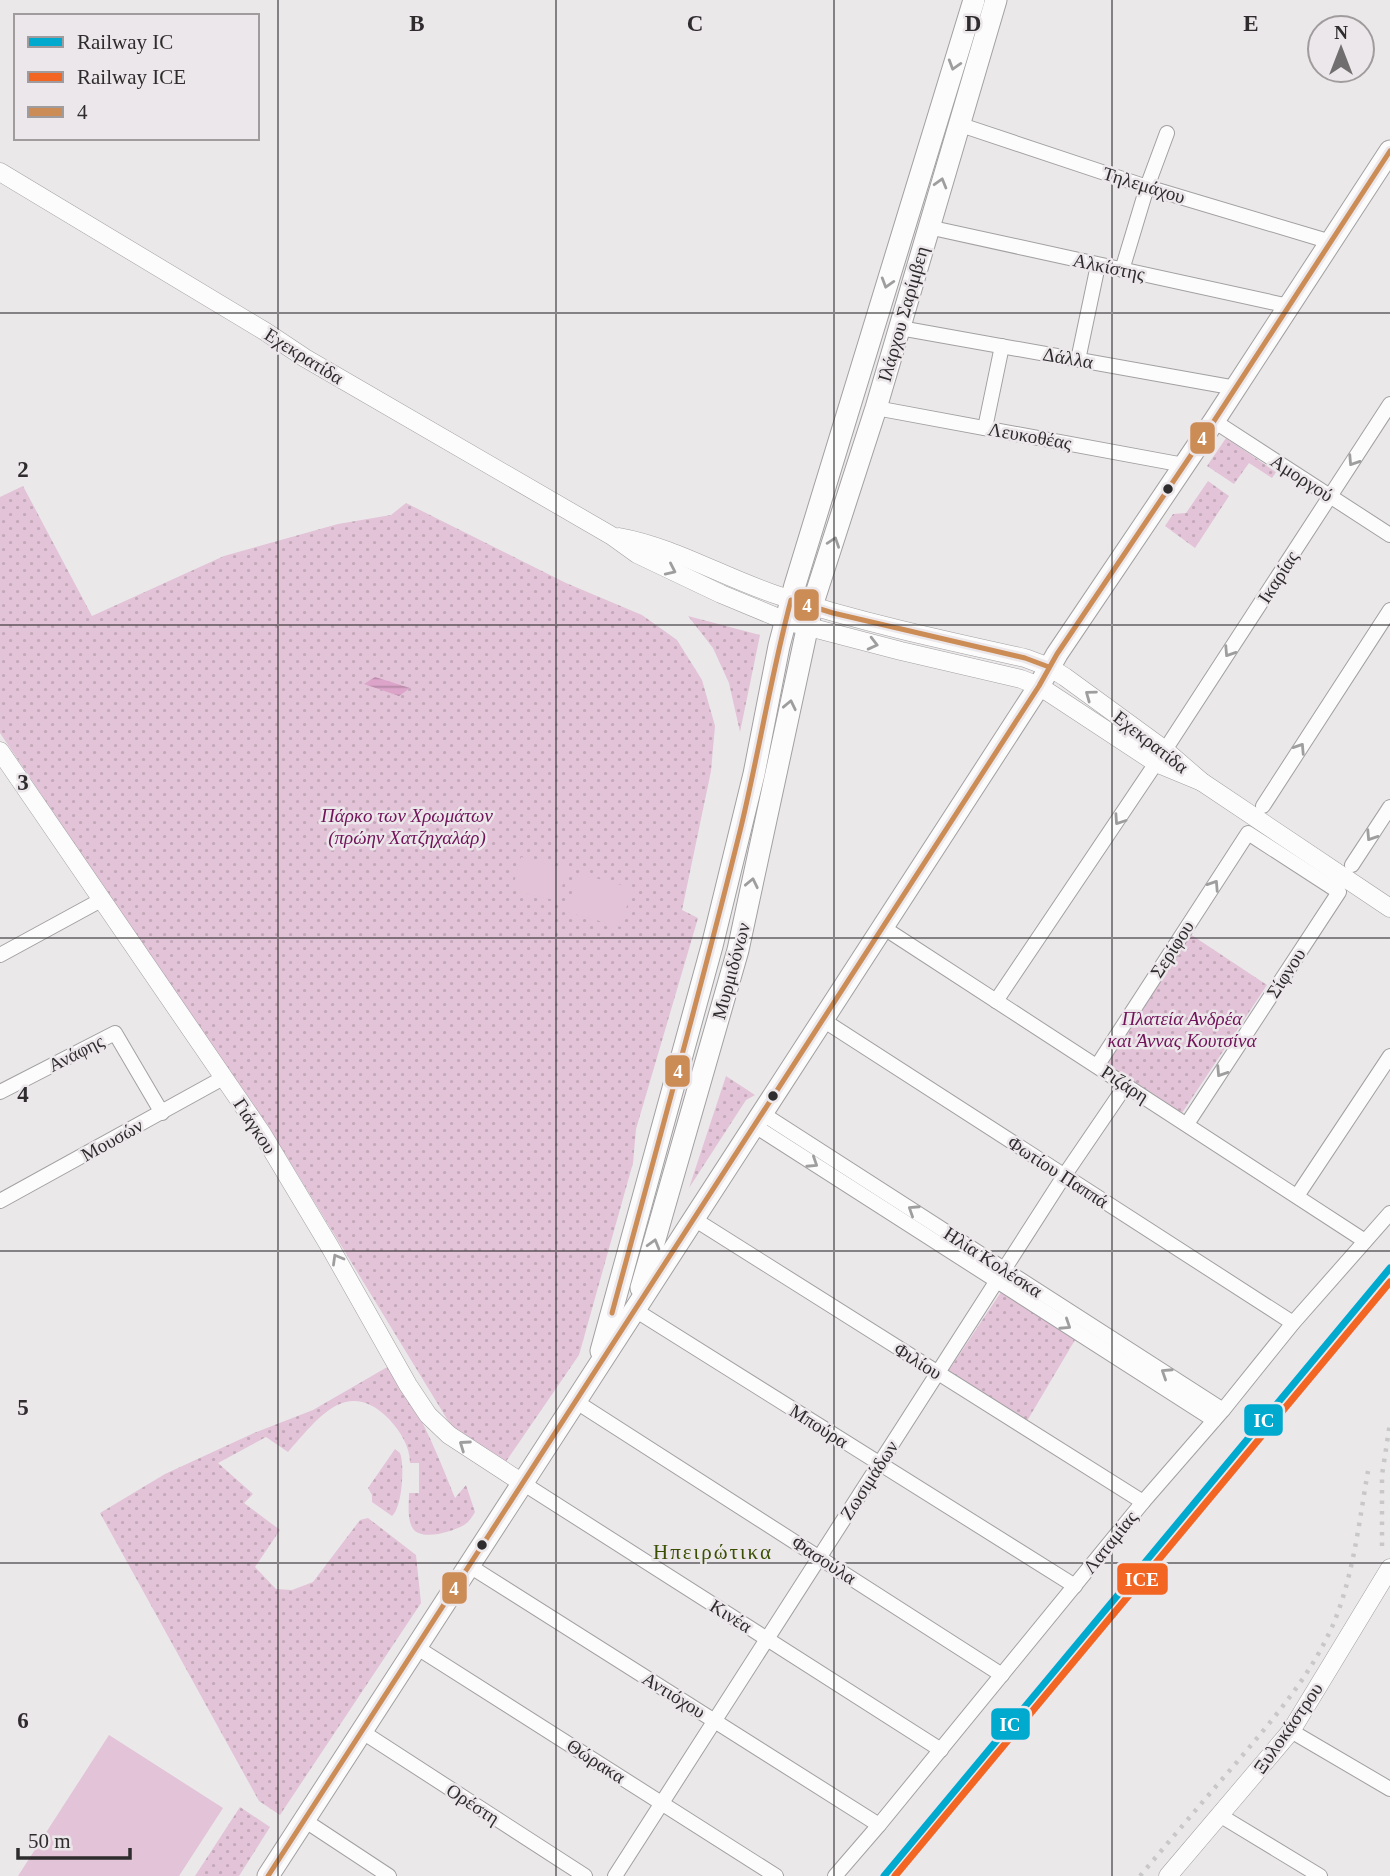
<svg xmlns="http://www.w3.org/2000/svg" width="1390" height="1876" viewBox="0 0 1390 1876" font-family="'Times New Roman',serif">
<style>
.green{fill:url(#green-dots)}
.pitch{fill:#e2c3d7}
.water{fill:url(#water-rules)}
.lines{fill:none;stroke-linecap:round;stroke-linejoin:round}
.minor-casing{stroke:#a2a0a1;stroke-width:16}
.tertiary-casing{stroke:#a2a0a1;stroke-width:19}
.secondary-casing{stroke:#a2a0a1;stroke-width:23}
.minor{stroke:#fcfcfc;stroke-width:14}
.tertiary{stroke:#fcfcfc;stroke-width:18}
.secondary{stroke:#fcfcfc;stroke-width:21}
.rail{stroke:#c9c8c9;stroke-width:4.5;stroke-dasharray:3.5 7;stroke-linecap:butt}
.bus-1-casing{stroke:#ece7ea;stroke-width:10}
.bus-1{stroke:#cc8c56;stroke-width:5}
.rail-1-casing{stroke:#ece7ea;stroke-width:12}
.rail-2-casing{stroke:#ece7ea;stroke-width:12}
.rail-1{stroke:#00a9ce;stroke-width:7}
.rail-2{stroke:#f26522;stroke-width:7}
.oneway{stroke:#9f9e9f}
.grid{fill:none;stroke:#2e2c2d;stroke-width:2;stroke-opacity:0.55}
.bus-dot{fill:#2e2c2d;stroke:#ece7ea;stroke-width:2.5}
.labels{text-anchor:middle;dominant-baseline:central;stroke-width:5;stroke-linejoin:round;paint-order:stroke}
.street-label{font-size:19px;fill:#2e2c2d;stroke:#ece7ea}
.park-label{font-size:19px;font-style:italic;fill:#701359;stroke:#ece7ea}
.neighbourhood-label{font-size:21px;letter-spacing:2px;fill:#395003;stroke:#ece7ea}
.grid-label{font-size:23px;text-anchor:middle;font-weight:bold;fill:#2e2c2d;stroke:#ece7ea;stroke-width:5;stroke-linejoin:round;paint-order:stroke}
.line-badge{stroke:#ece7ea;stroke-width:2.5}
.badge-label{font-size:19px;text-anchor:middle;font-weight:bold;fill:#fff}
</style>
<defs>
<pattern id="green-dots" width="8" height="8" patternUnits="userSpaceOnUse" patternTransform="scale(1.75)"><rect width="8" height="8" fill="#e2c3d7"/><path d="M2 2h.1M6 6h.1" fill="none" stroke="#c2a8b9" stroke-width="1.8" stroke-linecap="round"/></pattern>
<pattern id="water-rules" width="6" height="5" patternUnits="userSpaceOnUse" patternTransform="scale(1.75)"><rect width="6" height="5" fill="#dca4c9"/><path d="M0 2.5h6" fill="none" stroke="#b386a4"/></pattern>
</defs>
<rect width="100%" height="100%" fill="#ebe8ea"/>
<!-- green -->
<g class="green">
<polygon points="1226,438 1276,472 1272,478 1249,463 1234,484 1207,466"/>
<polygon points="1208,481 1229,496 1195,548 1165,526 1173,514 1186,513"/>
<polygon points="23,486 92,616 224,556 338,524 391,515 406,503 566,583 642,615 677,640 702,680 715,726 711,771 682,910 698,918 636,1129 633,1163 579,1355 505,1463 456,1431 447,1419 284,1152 245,1098 0,733 0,497"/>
<polygon points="688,616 760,635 740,732 729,683 713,648"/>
<polygon points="1190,934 1267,985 1182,1113 1105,1063"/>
<polygon points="726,1076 755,1095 746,1100 689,1188"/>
<polygon points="1001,1292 1075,1340 1027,1421 947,1373"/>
<path d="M389 1366C420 1411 435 1448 455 1498L466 1485 475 1512C472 1517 469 1522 464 1525 452 1532 419 1542 412 1527 407 1518 409 1503 409 1493H419V1463H410C410 1446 400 1431 389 1419 346 1376 317 1420 288 1452L266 1437 218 1463 253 1494 244 1503 280 1530 255 1567 276 1589 292 1590 313 1582 360 1520 368 1518 416 1555 421 1603 280 1815 259 1801 100 1513 165 1474 254 1433 313 1410Z"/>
<path d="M395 1449 400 1453C405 1466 402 1508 392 1516L372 1502V1495L368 1488Z"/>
<polygon points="240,1807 270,1827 239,1876 195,1876"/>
</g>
<!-- pitch -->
<g class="pitch">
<polygon points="521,857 567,869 558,901 512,890"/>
<polygon points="577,873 632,888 621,927 567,912"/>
<polygon points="109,1735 223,1808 179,1876 18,1876"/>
</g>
<!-- water -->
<polygon class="water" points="375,677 410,688 399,696 364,684"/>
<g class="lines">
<defs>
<g id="minor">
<polyline points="958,124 1147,187 1331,242"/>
<polyline points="928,227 1289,306"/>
<polyline points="1122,270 1147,187 1167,133"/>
<polyline points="900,328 1236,388"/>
<polyline points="1078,360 1098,265"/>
<polyline points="876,408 1184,465"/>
<polyline points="1214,421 1390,535"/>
<polyline points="985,428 1002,346"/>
<polyline points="1165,750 1390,404"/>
<polyline points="1263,806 1390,610"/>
<polyline points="1352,865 1390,807"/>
<polyline points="884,928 1365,1241"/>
<polyline points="0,955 101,900"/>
<polyline points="996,1001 1156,763"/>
<polyline points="823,1020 1293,1323"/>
<polyline points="1097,1066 1248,833 1339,892 1187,1124"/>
<polyline points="0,1092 115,1033 162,1113"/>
<polyline points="763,1114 1223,1410"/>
<polyline points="755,1126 1214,1420"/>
<polyline points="1297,1196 1390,1056"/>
<polyline points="0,1201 223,1078"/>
<polyline points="694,1219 1143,1502"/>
<polyline points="635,1310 1075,1586"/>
<polyline points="575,1401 1002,1675"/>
<polyline points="521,1482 941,1750"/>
<polyline points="468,1565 879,1825"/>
<polyline points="416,1647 776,1876"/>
<polyline points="361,1731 585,1876"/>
<polyline points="1291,1731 1390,1789"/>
<polyline points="1221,1816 1320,1876"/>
<polyline points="304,1820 389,1876"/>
<polyline points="615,1876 1064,1176 1126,1085"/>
<polyline points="835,1876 879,1825 1143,1502 1223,1410 1293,1323 1390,1213"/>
</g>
<g id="tertiary">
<polyline points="0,172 266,332 305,358 612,536 637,554 721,594 786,621 901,651 1021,679 1039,686 1156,763 1202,782"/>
<path d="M619 537C675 547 726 579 780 596 860 622 943 640 1025 658L1049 667 1065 677 1165 750 1202 782 1390 908"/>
<polyline points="0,751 261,1132 330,1247 408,1385 428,1415 449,1435 521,1482"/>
<polyline points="1168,1876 1291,1731 1390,1568"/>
</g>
<g id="secondary">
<polyline points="641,1288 738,950 812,606 876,408 996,0"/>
<polyline points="601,1351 712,946 754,774 779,646 795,585 974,0"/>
<polyline points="268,1876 1039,686 1057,654 1214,421 1390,151"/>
</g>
</defs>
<!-- minor casing -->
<use href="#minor" class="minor-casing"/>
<!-- tertiary casing -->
<use href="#tertiary" class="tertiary-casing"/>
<!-- secondary casing -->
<use href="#secondary" class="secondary-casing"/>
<!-- minor -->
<use href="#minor" class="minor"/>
<!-- tertiary -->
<use href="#tertiary" class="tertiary"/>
<!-- secondary -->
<use href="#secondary" class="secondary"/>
<!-- rail -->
<g class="rail">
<polyline points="1382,1546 1382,1475 1390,1423"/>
<path d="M1140 1876C1172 1838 1204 1800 1237 1762 1273 1719 1309 1678 1332 1627 1353 1579 1359 1522 1368 1471"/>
</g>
<defs>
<g id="bus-1">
<path d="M612 1313C656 1151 701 990 741 827 759 752 771 675 791 600L833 613 1025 658 1049 667"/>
<polyline points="268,1876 1039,686 1057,654 1214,421 1390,151"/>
</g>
</defs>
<!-- bus-1 casing -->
<use href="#bus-1" class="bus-1-casing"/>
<!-- bus-1 -->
<use href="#bus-1" class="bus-1"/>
<defs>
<polyline id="rail-1" points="884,1876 1390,1268"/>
<polyline id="rail-2" points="895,1876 1390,1282"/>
</defs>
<!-- rail-1 casing -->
<use href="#rail-1" class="rail-1-casing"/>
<!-- rail-2 casing -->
<use href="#rail-2" class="rail-2-casing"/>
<!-- rail-1 -->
<use href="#rail-1" class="rail-1"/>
<!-- rail-2 -->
<use href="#rail-2" class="rail-2"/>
</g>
<!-- one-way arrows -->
<defs><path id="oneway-chevron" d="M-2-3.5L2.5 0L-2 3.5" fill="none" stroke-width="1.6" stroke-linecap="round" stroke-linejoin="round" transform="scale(1.75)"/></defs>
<g class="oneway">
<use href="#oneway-chevron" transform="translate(954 65) rotate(107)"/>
<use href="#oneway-chevron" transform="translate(941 183) rotate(-74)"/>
<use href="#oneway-chevron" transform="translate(887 283) rotate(107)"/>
<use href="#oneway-chevron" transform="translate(1353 461) rotate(123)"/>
<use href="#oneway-chevron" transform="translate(834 542) rotate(-71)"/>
<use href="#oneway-chevron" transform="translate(671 570) rotate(25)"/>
<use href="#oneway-chevron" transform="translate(873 644) rotate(14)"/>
<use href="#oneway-chevron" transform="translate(1229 652) rotate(123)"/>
<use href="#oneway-chevron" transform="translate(1090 695) rotate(-144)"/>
<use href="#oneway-chevron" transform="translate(790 705) rotate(-78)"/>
<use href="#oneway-chevron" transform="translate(1300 748) rotate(-57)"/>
<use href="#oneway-chevron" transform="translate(1119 820) rotate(124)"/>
<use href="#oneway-chevron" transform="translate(1371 836) rotate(123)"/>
<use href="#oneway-chevron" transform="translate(752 883) rotate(-78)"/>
<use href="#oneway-chevron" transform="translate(1214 885) rotate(-57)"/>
<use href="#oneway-chevron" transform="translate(1221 1072) rotate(123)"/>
<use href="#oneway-chevron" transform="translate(813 1163) rotate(33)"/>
<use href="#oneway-chevron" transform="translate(913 1210) rotate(-147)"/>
<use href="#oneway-chevron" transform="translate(654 1244) rotate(-74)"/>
<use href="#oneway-chevron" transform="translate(337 1259) rotate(-120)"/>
<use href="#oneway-chevron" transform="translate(1066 1325) rotate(33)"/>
<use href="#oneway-chevron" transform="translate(1166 1373) rotate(-147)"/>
<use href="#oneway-chevron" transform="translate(464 1445) rotate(-145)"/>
</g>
<!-- grid -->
<path class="grid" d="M278 0V1876M556 0V1876M834 0V1876M1112 0V1876M0 313H1390M0 625H1390M0 938H1390M0 1251H1390M0 1563H1390"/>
<!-- markers -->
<g class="bus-dot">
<circle cx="1168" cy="489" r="6"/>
<circle cx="773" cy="1096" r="6"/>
<circle cx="482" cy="1545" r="6"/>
</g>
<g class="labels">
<!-- street labels -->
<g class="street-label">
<text transform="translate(1144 185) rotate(17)">Τηλεμάχου</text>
<text transform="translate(1109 267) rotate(12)">Αλκίστης</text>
<text transform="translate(903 314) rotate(-74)">Ιλάρχου Σαρίμβεη</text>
<text transform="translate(304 356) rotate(32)">Εχεκρατίδα</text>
<text transform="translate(1068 358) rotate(10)">Δάλλα</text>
<text transform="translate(1030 436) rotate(10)">Λευκοθέας</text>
<text transform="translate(1302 478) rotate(33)">Αμοργού</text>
<text transform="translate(1278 577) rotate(-57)">Ικαρίας</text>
<text transform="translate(1151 742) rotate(38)">Εχεκρατίδα</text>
<text transform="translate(1172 949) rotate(-57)">Σερίφου</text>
<text transform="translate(731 971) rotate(-75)">Μυρμιδόνων</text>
<text transform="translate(1286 973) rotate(-57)">Σίφνου</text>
<text transform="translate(76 1053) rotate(-27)">Ανάφης</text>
<text transform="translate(1125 1084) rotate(33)">Ριζάρη</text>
<text transform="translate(255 1126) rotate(57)">Γιάγκου</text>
<text transform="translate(112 1140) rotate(-29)">Μουσών</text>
<text transform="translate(1058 1172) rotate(33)">Φωτίου Παππά</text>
<text transform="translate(993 1262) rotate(33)">Ηλία Κολέσκα</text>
<text transform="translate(918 1361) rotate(32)">Φιλίου</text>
<text transform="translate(819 1426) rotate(32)">Μπούρα</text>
<text transform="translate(869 1480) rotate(-57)">Ζωσιμάδων</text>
<text transform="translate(1110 1542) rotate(-51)">Λαταμίας</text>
<text transform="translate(824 1560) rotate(33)">Φασούλα</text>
<text transform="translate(731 1616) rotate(32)">Κινέα</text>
<text transform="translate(674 1695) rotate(32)">Αντιόχου</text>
<text transform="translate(1288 1728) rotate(-55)">Ξυλοκάστρου</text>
<text transform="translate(596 1761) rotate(33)">Θώρακα</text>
<text transform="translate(473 1804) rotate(33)">Ορέστη</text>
</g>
<!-- park labels -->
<g class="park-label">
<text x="407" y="815">Πάρκο των Χρωμάτων<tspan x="407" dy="22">(πρώην Χατζηχαλάρ)</tspan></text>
<text x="1182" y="1018">Πλατεία Ανδρέα<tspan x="1182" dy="22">και Άννας Κουτσίνα</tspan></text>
</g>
<!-- neighbourhood labels -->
<g class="neighbourhood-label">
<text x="713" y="1552">Ηπειρώτικα</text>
</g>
</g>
<g class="grid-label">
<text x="417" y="31">B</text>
<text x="695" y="31">C</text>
<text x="973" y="31">D</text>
<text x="1251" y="31">E</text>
<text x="23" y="477">2</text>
<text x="23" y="790">3</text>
<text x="23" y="1102">4</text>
<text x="23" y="1415">5</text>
<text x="23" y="1728">6</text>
</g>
<g class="line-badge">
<rect x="1189" y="421" width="27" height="34" rx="7" fill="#cc8c56"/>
<rect x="793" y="588" width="27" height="34" rx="7" fill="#cc8c56"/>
<rect x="664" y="1054" width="27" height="34" rx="7" fill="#cc8c56"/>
<rect x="1243" y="1403" width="41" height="34" rx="7" fill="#00a9ce"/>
<rect x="1116" y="1562" width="53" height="34" rx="7" fill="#f26522"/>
<rect x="441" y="1571" width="27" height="34" rx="7" fill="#cc8c56"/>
<rect x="990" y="1707" width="41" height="34" rx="7" fill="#00a9ce"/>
</g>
<g class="badge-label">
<text x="1202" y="445">4</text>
<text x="807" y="612">4</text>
<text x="678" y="1078">4</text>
<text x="1264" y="1427">IC</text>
<text x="1142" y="1586">ICE</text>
<text x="454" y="1595">4</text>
<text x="1010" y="1731">IC</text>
</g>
<!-- legend -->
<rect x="14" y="14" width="245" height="126" fill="#ece7ea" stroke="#a09c9e" stroke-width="2"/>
<rect x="28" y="37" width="35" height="10" fill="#00a9ce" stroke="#a09c9e" stroke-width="2"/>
<text x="77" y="49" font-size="21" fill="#2e2c2d">Railway IC</text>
<rect x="28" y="72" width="35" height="10" fill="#f26522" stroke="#a09c9e" stroke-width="2"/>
<text x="77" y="84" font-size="21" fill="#2e2c2d">Railway ICE</text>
<rect x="28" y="107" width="35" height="10" fill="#cc8c56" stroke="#a09c9e" stroke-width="2"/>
<text x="77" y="119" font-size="21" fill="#2e2c2d">4</text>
<!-- north arrow -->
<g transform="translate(1341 49)"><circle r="33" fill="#ece7ea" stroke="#a09c9e" stroke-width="2"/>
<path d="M0-5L12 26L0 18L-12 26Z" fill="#706e6f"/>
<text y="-10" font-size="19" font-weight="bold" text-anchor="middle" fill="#2e2c2d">N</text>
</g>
<!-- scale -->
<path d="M18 1848v10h112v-10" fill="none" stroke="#2e2c2d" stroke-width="3.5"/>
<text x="28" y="1848" font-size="21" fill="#2e2c2d" stroke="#ece7ea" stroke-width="5" paint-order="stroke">50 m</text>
</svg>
